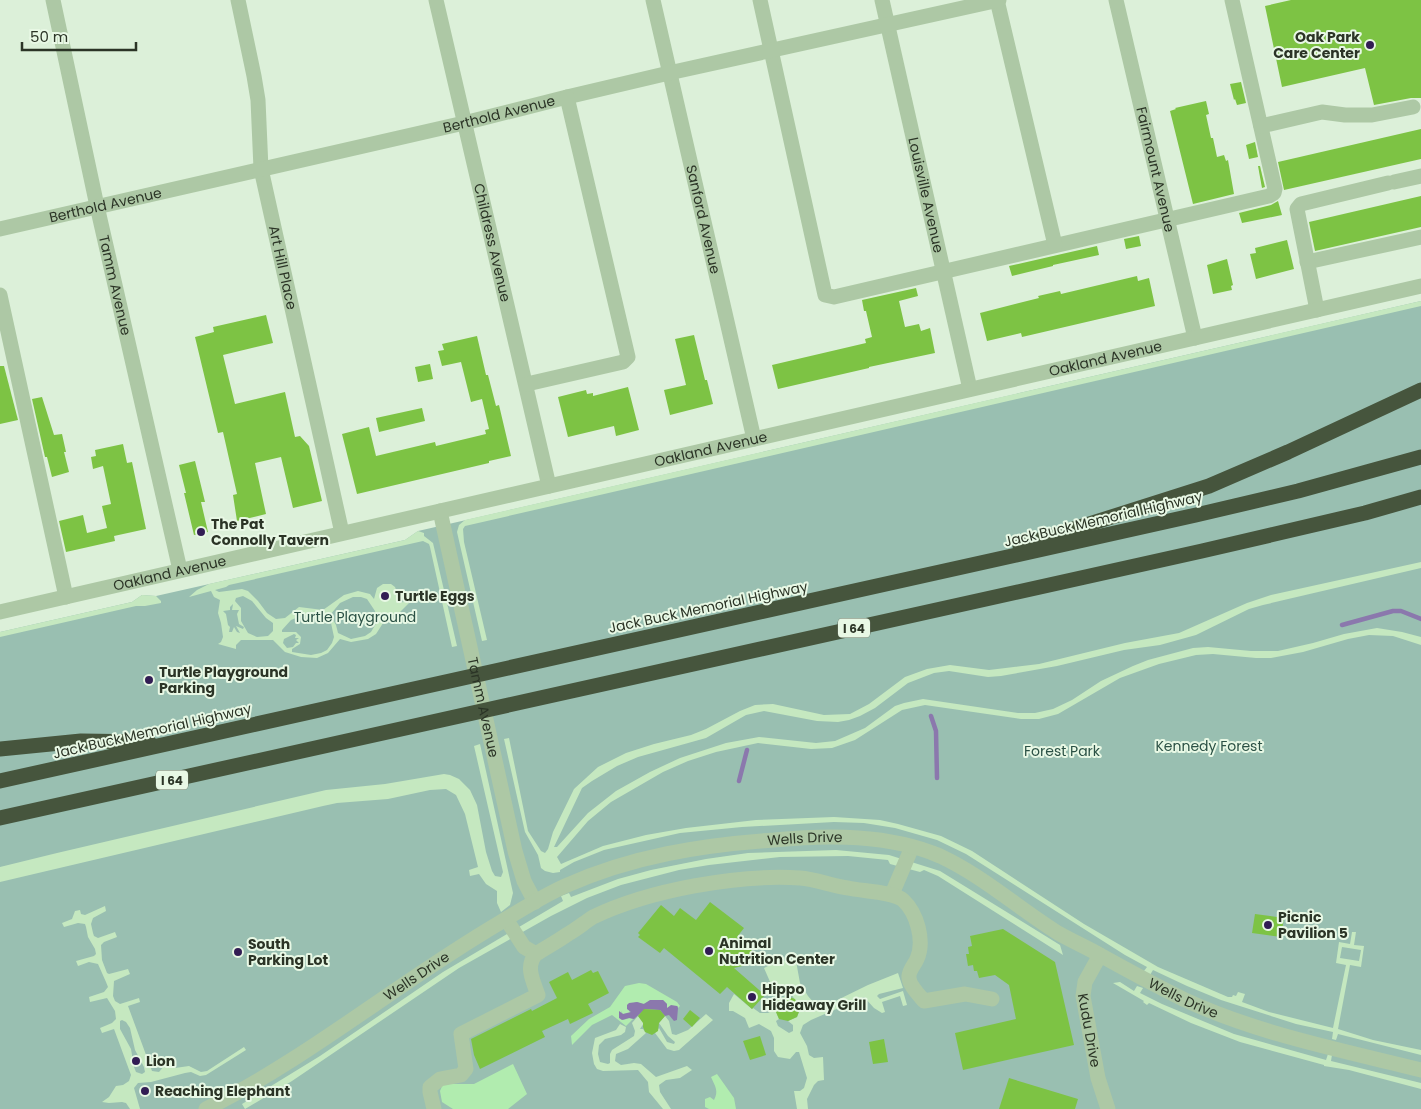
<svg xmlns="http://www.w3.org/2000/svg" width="1421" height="1109" viewBox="0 0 1421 1109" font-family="Poppins,sans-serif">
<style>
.green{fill:#99bfb1}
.sand{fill:#b1ecaf}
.plaza{fill:#c5e8c0;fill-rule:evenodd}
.water{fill:#8b78ad}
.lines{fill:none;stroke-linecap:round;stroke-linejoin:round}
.stream{stroke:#8b78ad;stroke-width:4.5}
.building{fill:#7dc344}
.minor{stroke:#adc8a5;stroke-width:15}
.highway{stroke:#46553d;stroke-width:15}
.poi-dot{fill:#321d54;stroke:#e8f8e5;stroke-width:2}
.labels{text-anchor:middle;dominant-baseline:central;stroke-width:4;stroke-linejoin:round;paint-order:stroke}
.shield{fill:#e8f8e5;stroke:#646f5f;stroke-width:1}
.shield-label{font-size:12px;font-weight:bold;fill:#2b3426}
.poi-label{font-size:14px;font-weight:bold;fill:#2b3426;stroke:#e8f8e5;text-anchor:start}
.street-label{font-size:14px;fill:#2b3426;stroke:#e8f8e5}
.park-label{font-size:14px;fill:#2b5145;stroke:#e8f8e5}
</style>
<rect width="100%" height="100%" fill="#dcf0d9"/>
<!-- green -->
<polygon class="green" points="1421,301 1421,1109 0,1109 0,632 132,602 142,595 156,596 405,540 418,531"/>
<!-- sand -->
<g class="sand">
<polygon points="639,983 646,984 677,1002 680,1006 678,1008 678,1006 667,1008 667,1004 663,1000 659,1001 652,1000 643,1004 637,1002 627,1005 630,1013 623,1014 621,1011 623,1020 630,1018 633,1019 626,1026 612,1015 592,1025 572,1045 571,1036 589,1019 610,1007 625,986"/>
<polygon points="513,1064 527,1094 508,1109 453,1109 442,1102 440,1091 443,1084 474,1084"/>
<path d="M717 1074 734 1098 736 1109H709L705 1107V1099L710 1097 714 1100C719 1091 715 1086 711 1077Z"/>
</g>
<!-- plaza -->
<g class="plaza">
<polygon points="1421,301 1421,306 465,526 463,529 464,542 487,640 482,641 457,532 459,525 465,520"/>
<path d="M418 531 424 533V536L433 543 457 646 452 647 430 547 429 544 423 541 229 585 226 587 215 590 219 592 242 589 248 591 258 601 267 613 276 619 285 618 299 607 323 610 344 595 358 591 370 594 374 599 377 588 383 584H391L395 587 398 595 399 603 412 600 399 613 389 617 385 620 376 634 368 639 351 642 340 639 328 653 317 658 301 657 285 652 273 640H241L236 645V649L218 644 221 642 223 637 221 623 218 613 220 600 214 597 211 591 189 597 197 590 209 584 405 540ZM243 596 252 601 266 618 273 623V631L268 636 257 637 248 633 241 621V608L235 601 236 598ZM353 597H361L367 599 375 611 377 622 371 632 365 636 351 639 338 633 336 625 330 615 340 603ZM233 604 232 610H239L237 614 239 624 244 627 243 629 236 626 240 633 237 632 234 627 232 632H229L230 627 228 625 226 614 223 611 230 610V607ZM312 614 327 618 331 623 334 637 332 643 327 650 321 653 311 655 292 652V649L300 644 301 637 296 632H282V630L291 620 301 616ZM294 634 296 635 295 638H299L296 640 299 643H296L293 647 287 648 283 643 284 639Z"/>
<path d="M1421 562V568L1263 605 1249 609 1196 635 1160 645 1124 650 1057 666 1001 676 988 677 949 671 934 673 908 683 875 708 860 716 849 720 838 722 817 721 764 711 746 715 706 738 638 757 617 766 592 781 582 788 554 847H557L588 813 616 791 650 772 680 758 726 743 759 737 816 743 835 741 865 728 895 706 904 703 923 699 1018 713H1035L1053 709 1072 700 1101 681 1133 666 1148 660 1193 648 1208 647 1251 651H1278L1313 643 1344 634 1377 628 1402 632 1421 637V645L1393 636 1369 635 1348 639 1303 652 1271 658H1256L1213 654 1196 655 1159 664 1120 678 1058 714 1039 719H1021L925 705 902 710 855 740 832 748 811 749 758 743 716 752 688 761 663 772 611 802 588 821 557 857 561 864 603 846 646 835 686 828 756 820 834 817 880 820 898 824 941 836 972 851 1084 924 1158 967 1228 997H1232L1233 995 1236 996 1238 992 1245 994 1242 1002 1269 1012 1333 1028 1346 965 1336 963 1339 942 1350 944 1352 932H1356L1354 945 1364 946 1361 967 1350 965 1338 1029 1373 1040 1421 1050V1055L1338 1034 1336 1040 1332 1039 1333 1032 1296 1024 1221 1000 1187 986 1153 970 1150 975 1144 971 1147 967 1125 955 966 854 937 840 895 828 864 823 834 822 742 827 680 833 604 850 574 862 560 870V872L553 873 545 871 541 868 538 855 525 832 504 739 509 738 528 831 541 851 545 853 548 849 553 832 574 789 598 767 626 753 654 744 691 735 706 729 740 711 755 705 773 704 824 715 850 714 869 704 905 677 927 669 950 665 989 670 1039 664 1125 643 1179 633 1247 603 1271 595ZM1342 947 1361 950 1359 961 1340 958Z"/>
<polygon points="142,595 156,596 161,601 161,603 145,606 136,606 0,637 0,632 132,602"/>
<polygon points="480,744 513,893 510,905 501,912 497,903 497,891 486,884 479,874 470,876 469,870 478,867 465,814 456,795 446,789 430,790 388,799 337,803 323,806 0,882 0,867 57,853 326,790 385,784 444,774 450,775 459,779 470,790 477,805 486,852 492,871 495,876 501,877 503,872 474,746"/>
<polygon points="836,850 889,855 940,871 1060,945 1063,955 938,876 924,870 920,872 890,864 888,860 848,856 780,857 709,865 679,870 621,885 587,898 551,916 459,968 292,1081 245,1109 242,1104 320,1056 443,972 563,901 561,896 569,893 571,897 618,879 651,870 706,859 748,853"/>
<path d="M105 906 106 911 93 918 91 924 93 933 94 936 98 938 115 932 117 937 104 942 101 945 102 960 107 973 109 974 128 969 130 974 114 981 113 996 115 1001 120 1004 139 998 140 1002 128 1006 152 1071 159 1072 164 1066 175 1068 189 1066 201 1072 207 1071 244 1047 246 1050 206 1075 200 1076 191 1072 185 1073 151 1082 138 1083 134 1088 140 1109H130L126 1103 122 1102 109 1103 102 1102 109 1097 116 1086 123 1085 129 1081 131 1075 114 1029 102 1033 100 1028 112 1023 116 1019 115 1011 107 998 90 1002 89 997 104 992 108 987 106 982 98 964 89 962 78 966 76 961 94 956 96 954 95 949 88 937 86 927 85 924 78 923 64 927 62 923 72 919 75 911 80 910 81 914 85 915ZM122 1020 126 1022 130 1028 135 1050 144 1067 145 1072 142 1074 136 1072 134 1067 131 1049 120 1029V1021Z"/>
<polygon points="771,961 796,961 800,983 808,996 819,1009 868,985 898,973 903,988 879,994 877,996 880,999 903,991 907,1005 903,1006 900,996 882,1002 885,1012 882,1013 874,1008 864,997 811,1020 803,1025 800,1033 807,1046 809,1055 814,1058 823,1057 824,1080 818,1081 814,1085 807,1099 808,1109 797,1109 794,1091 800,1091 804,1088 807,1078 799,1052 796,1052 790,1059 778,1057 774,1051 774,1038 771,1031 759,1024 749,1028 745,1018 733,1011 729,1011 729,1003 734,994 752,1009 753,1008 760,1013 768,1013 775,1009 779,1019 776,1021 778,1026 789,1033 793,1031 793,1025 788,1021 797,1017 800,1009 789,990 784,991 781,993 781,999 778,1000 764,968 770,965"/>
<polygon points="1120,982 1134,991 1137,986 1143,988 1140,993 1162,1004 1234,1034 1326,1060 1328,1054 1332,1055 1331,1061 1421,1083 1421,1089 1349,1070 1324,1066 1324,1065 1240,1042 1191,1023 1149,1003 1147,1005 1143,1002 1144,1001 1113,983"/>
<polygon points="706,1014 713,1020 679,1050 674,1051 667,1049 655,1033 659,1028 667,1042 674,1044 675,1042 668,1036 659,1023 665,1016 669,1021 672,1034 676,1035 688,1030"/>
<polygon points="638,1016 644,1023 640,1029 643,1029 646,1033 628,1049 616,1054 615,1061 621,1065 634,1063 641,1064 656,1077 687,1066 692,1070 680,1078 666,1080 659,1085 660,1092 671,1109 663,1109 649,1092 648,1082 638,1070 603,1071 597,1069 594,1064 592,1053 595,1038 616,1030 620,1024 626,1027 625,1032 621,1035 605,1039 599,1045 598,1054 600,1062 608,1064 610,1063 610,1054 612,1050 634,1036 635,1031 632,1023"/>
</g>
<!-- water -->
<polygon class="water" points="650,1000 663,1000 667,1004 667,1008 671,1005 677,1006 678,1008 677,1020 674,1021 669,1015 665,1016 660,1010 645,1009 634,1019 629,1018 622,1020 619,1018 619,1011 623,1014 631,1012 627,1009 627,1005 629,1003 637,1002 644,1004"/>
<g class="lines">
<!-- stream -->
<g class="stream">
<polyline points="1342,625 1393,611 1401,611 1421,619"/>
<polyline points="931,716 936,731 937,778"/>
<polyline points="739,781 747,750"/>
</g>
</g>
<!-- building -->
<g class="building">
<polygon points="1291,0 1421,0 1421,98 1411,98 1374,105 1365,68 1282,87 1265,6"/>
<polygon points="1241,82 1246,103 1237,105 1235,99 1234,100 1230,84"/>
<polygon points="1206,101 1209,114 1206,115 1211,138 1213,138 1217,157 1224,155 1226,161 1228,160 1234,194 1193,204 1170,111 1176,109 1175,108"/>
<polygon points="1421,129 1421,159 1284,190 1278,162"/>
<polygon points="1255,142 1258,157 1249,159 1246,145"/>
<polygon points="1258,166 1260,166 1265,187 1262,188"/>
<polygon points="1421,196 1421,227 1315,251 1309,222"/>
<polygon points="1278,201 1282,215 1242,223 1239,213 1271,205"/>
<polygon points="1139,236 1141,246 1126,249 1124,239"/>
<polygon points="1287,240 1294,269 1256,279 1250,254 1256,253 1255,248"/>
<polygon points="1097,246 1099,255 1053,265 1053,266 1012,276 1009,266"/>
<polygon points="1227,259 1233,285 1231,286 1232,290 1213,294 1207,265"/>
<polygon points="1137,276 1138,281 1149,278 1155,306 1022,337 1021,333 987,341 980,313 1039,298 1038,296 1060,291 1061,294"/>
<polygon points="916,288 918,296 899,301 905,327 919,324 921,331 930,328 935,353 869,367 869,368 778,389 772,365 866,343 865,339 872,337 866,311 864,311 862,300"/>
<polygon points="266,315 273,343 223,355 235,404 285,392 295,437 300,436 309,446 322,501 293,508 281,457 255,463 266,514 237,521 233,495 237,494 223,432 218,433 195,337 214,332 213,327"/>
<polygon points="694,335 705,380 707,380 713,404 670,415 664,390 686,385 675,339"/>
<polygon points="477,336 486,375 488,375 496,406 499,405 511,456 489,461 489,463 357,494 342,434 369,427 376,456 435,442 436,446 486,434 485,430 489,429 482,399 471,402 461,362 442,366 438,351 444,350 442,344"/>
<polygon points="430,364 433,379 418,382 415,367"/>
<polygon points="0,366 4,366 18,420 0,424"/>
<polygon points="628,387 639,430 616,436 614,426 568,437 558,397 586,390 587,394 593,393 593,396"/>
<polygon points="42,397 54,435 62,434 66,452 64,452 69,472 52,477 47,457 45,457 32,399"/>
<polygon points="422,408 425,421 379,432 376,418"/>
<polygon points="123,444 127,463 132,462 146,529 114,536 115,541 66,552 59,521 83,515 87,533 107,528 102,506 111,504 103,466 93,469 91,457 96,456 95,450"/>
<polygon points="195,461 205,502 201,502 208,532 194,535 184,493 186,493 179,465"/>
<polygon points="710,902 744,928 737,937 763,961 734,968 765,995 752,1009 727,987 720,994 664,948 660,953 638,937 640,935 638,933 661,905 674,916 680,908 696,920"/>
<polygon points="1255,914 1284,918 1281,937 1252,933"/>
<polygon points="1003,929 1055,962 1074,1045 963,1070 955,1033 1016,1019 1009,985 995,975 979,978 977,971 974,971 973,965 968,966 966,954 969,954 968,947 972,946 970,936"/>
<polygon points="591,970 593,973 598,971 609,993 588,1004 593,1013 570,1024 568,1019 542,1031 545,1037 480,1069 474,1055 471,1039 531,1009 532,1011 557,998 549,982 568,972 572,980"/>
<polygon points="787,996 795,999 800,1009 797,1017 788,1021 779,1019 772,1003"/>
<polygon points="644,1009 660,1010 665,1016 659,1023 658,1031 652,1035 645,1032 643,1027 643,1023 638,1016"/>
<polygon points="690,1010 700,1018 692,1027 683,1019"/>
<polygon points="760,1036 766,1055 750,1060 743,1041"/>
<polygon points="884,1039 888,1062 873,1064 869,1042"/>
<polygon points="1009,1078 1078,1099 1075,1109 999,1109"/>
</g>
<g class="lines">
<!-- minor -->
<g class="minor">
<path id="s1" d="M53 0 97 206 180 570"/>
<path id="s2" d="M238 0 254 76 258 100 261 169 342 533"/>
<path id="s3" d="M436 0 549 486"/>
<path id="s4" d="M653 0 754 439"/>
<polyline points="760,0 825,295 834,297 1269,196 1274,193 1275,189 1232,0"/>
<path id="s5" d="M882 0 970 389"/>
<polyline points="997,0 1055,245"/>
<path id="s6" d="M1116 0 1195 338"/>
<polyline points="1261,126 1322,112 1345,115 1372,115 1413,107"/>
<polyline points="1394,182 1421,176"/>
<path id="s7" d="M0 229 464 123 567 97 669 73 999 0"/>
<polyline points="1307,262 1421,237"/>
<polyline points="0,295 66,597"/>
<polyline points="1317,310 1297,209 1301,204 1388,183"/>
<polyline points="527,384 623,362 628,357 567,97"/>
<path id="s8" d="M440 511 515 851 524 881 535 902"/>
<path id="s9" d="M0 612 1421 286"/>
<polyline points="892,894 912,847"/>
<polyline points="506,919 524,947 536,954"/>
<path id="s10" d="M1100 955 1085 982 1083 996 1098 1078 1108 1109"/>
<path id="s11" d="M206 1109C310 1057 400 981 501 922 522 909 543 896 565 886 632 856 702 845 774 840 828 835 889 834 940 856 983 876 1018 908 1058 933 1072 941 1086 947 1100 955 1127 970 1155 985 1183 999 1258 1034 1341 1050 1421 1070"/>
<path d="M434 1109 430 1092V1087L440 1079 461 1075 466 1069 461 1034 538 995C533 981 525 966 536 954 547 947 558 941 568 934 577 929 585 922 593 917 649 890 738 874 800 878 816 879 832 886 848 888 861 891 894 892 903 900 917 913 925 941 917 959 915 964 909 970 909 976 908 984 919 995 924 1001L965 994 992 999"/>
</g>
<!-- highway -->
<g class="highway">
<polyline points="1020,546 1209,486 1288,452 1421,390"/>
<polyline points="0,749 81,741 149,742"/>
<polyline points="0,781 1196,515 1298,491 1421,457"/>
<polyline points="0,818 1202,551 1365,513 1421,497"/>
</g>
</g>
<!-- markers -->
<g class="poi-dot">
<circle cx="1370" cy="45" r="5"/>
<circle cx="201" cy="532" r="5"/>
<circle cx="385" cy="596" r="5"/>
<circle cx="149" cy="680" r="5"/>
<circle cx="1268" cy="925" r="5"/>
<circle cx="709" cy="951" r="5"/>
<circle cx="238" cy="952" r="5"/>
<circle cx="752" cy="997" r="5"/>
<circle cx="136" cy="1061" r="5"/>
<circle cx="145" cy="1091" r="5"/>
</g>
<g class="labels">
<!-- shield labels -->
<g class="shield">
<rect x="838" y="618.5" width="32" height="19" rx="4"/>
<rect x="156" y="770.5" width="32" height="19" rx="4"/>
</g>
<g class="shield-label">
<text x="854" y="628">I 64</text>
<text x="172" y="780">I 64</text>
</g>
<!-- poi labels -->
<g class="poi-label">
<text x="1360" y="37" text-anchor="end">Oak Park<tspan x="1360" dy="16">Care Center</tspan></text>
<text x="211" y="524">The Pat<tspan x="211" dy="16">Connolly Tavern</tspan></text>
<text x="395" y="596">Turtle Eggs</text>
<text x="159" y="672">Turtle Playground<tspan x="159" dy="16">Parking</tspan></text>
<text x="1278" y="917">Picnic<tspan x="1278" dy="16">Pavilion 5</tspan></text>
<text x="719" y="943">Animal<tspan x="719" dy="16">Nutrition Center</tspan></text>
<text x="248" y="944">South<tspan x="248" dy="16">Parking Lot</tspan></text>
<text x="762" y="989">Hippo<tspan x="762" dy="16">Hideaway Grill</tspan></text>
<text x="146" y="1061">Lion</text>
<text x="155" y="1091">Reaching Elephant</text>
</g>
<!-- street labels -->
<g class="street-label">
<text stroke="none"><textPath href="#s7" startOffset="512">Berthold Avenue</textPath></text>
<text stroke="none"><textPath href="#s6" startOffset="174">Fairmount Avenue</textPath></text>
<text stroke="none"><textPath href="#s5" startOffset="200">Louisville Avenue</textPath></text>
<text stroke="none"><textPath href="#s7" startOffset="108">Berthold Avenue</textPath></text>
<text stroke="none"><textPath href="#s4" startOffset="225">Sanford Avenue</textPath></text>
<text stroke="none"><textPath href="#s3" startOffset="249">Childress Avenue</textPath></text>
<text stroke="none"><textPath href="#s2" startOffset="272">Art Hill Place</textPath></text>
<text stroke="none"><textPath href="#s1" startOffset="292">Tamm Avenue</textPath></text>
<text stroke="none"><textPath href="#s9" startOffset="1134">Oakland Avenue</textPath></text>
<text stroke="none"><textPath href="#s9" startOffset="729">Oakland Avenue</textPath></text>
<text transform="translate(1103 519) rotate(-13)">Jack Buck Memorial Highway</text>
<text stroke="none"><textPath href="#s9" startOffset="174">Oakland Avenue</textPath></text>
<text transform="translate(708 607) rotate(-12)">Jack Buck Memorial Highway</text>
<text stroke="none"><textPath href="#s8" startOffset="201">Tamm Avenue</textPath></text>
<text transform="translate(152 731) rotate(-13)">Jack Buck Memorial Highway</text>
<text stroke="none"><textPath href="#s11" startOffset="669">Wells Drive</textPath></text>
<text stroke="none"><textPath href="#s11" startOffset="249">Wells Drive</textPath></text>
<text stroke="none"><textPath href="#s11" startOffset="1089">Wells Drive</textPath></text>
<text stroke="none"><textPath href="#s10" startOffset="80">Kudu Drive</textPath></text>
</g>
<!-- park labels -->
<g class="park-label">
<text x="355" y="617">Turtle Playground</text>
<text x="1209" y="746">Kennedy Forest</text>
<text x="1062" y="751">Forest Park</text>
</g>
</g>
<!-- scale -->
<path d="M22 42v8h114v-8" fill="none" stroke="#2b3426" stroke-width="2.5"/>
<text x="30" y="42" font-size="15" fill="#2b3426" stroke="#e8f8e5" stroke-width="4" paint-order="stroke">50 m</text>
</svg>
